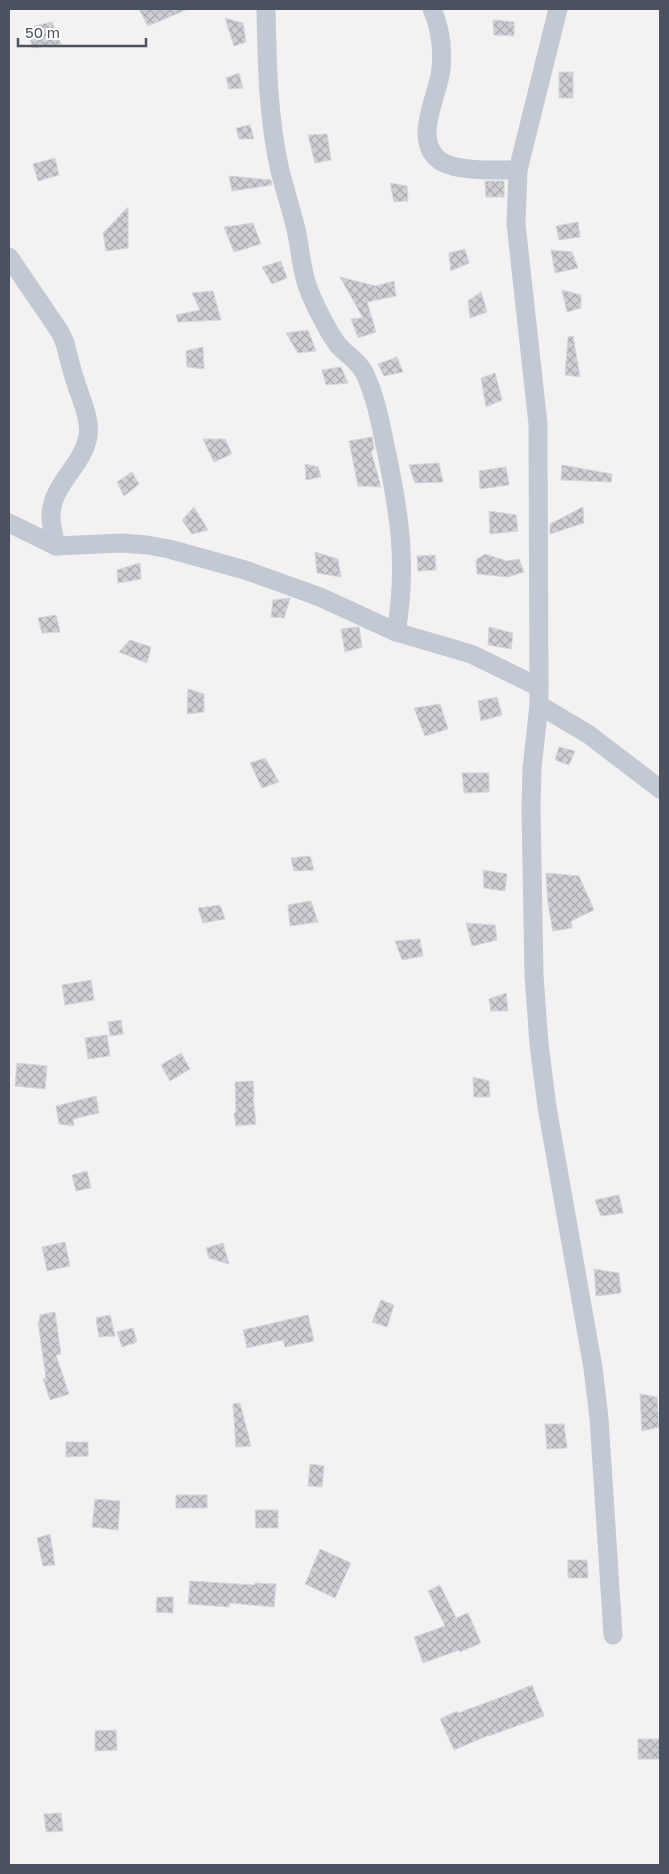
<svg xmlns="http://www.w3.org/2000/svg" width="669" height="1874" viewBox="0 0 669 1874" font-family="'Golos Text',sans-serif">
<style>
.building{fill:url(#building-cross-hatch);stroke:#d5d6dc}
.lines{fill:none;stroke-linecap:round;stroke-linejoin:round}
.minor{stroke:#c2c9d2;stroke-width:19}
</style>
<defs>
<pattern id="building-cross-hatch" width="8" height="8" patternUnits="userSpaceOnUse" patternTransform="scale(1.25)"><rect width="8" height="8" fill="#cecfd5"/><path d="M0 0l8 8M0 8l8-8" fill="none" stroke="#a9abb0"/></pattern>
</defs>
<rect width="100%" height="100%" fill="#f3f1f1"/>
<!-- building -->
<g class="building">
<polygon points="139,9 188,9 148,26"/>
<polygon points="225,18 243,23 246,42 234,46"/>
<polygon points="493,20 514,22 514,36 494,35"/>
<polygon points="52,22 61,44 33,48 26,28"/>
<rect x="559" y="72" width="14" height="26"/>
<polygon points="239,73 243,88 229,89 226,78"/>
<polygon points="250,125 254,139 239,139 236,128"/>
<polygon points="327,134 331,160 315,163 308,135"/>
<polygon points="55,158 59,175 38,181 33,164"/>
<polygon points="229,176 271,180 272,185 232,191"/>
<polygon points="485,181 504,181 504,197 486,197"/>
<polygon points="390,183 407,186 408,201 394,202"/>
<polygon points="128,207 128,248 106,251 103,233"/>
<polygon points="578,222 580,237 559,240 556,226"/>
<polygon points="253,223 261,244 234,252 224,227"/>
<polygon points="465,249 469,263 451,271 449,253"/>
<polygon points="551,250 572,252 578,268 555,273"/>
<polygon points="281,261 287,278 272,284 262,267"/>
<polygon points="340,277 376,286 394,281 396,296 367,302 376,332 358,338 351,319 363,318"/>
<polygon points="562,290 581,295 581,308 567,312"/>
<polygon points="213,291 221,320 178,322 176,315 200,310 192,293"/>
<polygon points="481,292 487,312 470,318 468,301"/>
<polygon points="308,330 316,351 298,353 286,333"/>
<polygon points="573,336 580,377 565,375 568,337"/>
<polygon points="203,347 204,369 187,367 186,351"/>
<polygon points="397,357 403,372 384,376 378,364"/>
<polygon points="341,367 348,383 326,385 322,370"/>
<polygon points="495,373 502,400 486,407 481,378"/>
<polygon points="372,437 374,449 371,451 381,487 358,486 349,441"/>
<polygon points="203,439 225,439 232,454 214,462"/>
<polygon points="439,463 443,482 415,483 409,465"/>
<polygon points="305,464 318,467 321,477 306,480"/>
<polygon points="562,465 612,474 611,482 561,480"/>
<polygon points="506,467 509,485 480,489 479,471"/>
<polygon points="132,472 139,484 124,496 117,482"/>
<polygon points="194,507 208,530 192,534 182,520"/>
<polygon points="583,507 584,523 550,534 550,524"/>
<polygon points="489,511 516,515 518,531 490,534"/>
<polygon points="315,552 338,559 341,577 317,573"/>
<polygon points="485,554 507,561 519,559 524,572 508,577 477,574 476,560"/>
<polygon points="435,555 436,570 418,571 417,556"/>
<polygon points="140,563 141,579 118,583 117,570"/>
<polygon points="290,598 284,618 271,617 273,600"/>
<polygon points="56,615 60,632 42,633 38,618"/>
<polygon points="359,627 362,647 345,652 341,629"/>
<polygon points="489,627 513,633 511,649 488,645"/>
<polygon points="130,640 151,647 147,663 119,652"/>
<polygon points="188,689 204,694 204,712 187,714"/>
<polygon points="497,697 502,715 481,721 478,701"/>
<polygon points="440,704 448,729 425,736 414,708"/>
<polygon points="559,747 575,751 569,765 555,760"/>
<polygon points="265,758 279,782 262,788 250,763"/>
<polygon points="462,773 489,773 489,792 464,793"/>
<polygon points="310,856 314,870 294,871 291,858"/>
<polygon points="483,870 507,874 505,891 484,888"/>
<polygon points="546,873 579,876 594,910 571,921 572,928 553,931 548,904"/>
<polygon points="311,901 318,922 290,926 288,905"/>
<polygon points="220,905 225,919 203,923 198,908"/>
<polygon points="466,923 495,925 497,940 472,946"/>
<polygon points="420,939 423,956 402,960 395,941"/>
<polygon points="91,980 94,1000 65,1005 62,985"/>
<polygon points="506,993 508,1011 491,1011 489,999"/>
<polygon points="121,1020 123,1034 110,1036 108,1022"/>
<polygon points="107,1035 110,1056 88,1059 85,1038"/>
<polygon points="181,1053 190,1069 170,1081 161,1065"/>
<polygon points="17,1063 47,1066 45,1089 15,1086"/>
<polygon points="473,1077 489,1081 490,1097 474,1097"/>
<polygon points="253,1081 254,1097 253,1097 256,1124 236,1126 234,1113 236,1113 235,1082"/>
<polygon points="96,1096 99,1113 73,1119 74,1126 59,1124 56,1106"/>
<polygon points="87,1171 91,1188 76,1191 72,1175"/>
<polygon points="619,1195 623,1213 601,1216 595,1200"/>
<polygon points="65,1242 70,1266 47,1271 42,1247"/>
<polygon points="223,1243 229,1264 209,1258 206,1248"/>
<polygon points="594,1269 619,1273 621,1293 596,1296"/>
<polygon points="381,1300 394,1305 387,1327 372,1322"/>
<polygon points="55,1312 61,1354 56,1355 69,1394 50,1400 43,1379 46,1378 38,1322 39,1322 40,1315"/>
<polygon points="110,1315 115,1336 99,1337 96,1318"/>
<polygon points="308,1315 314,1341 285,1347 283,1340 247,1348 243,1330"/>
<polygon points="133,1328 137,1342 122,1347 117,1332"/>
<polygon points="640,1394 657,1397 659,1427 642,1431"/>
<polygon points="240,1403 251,1446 236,1447 233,1404"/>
<polygon points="545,1424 564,1424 567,1448 547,1449"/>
<polygon points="66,1442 88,1442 88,1456 66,1457"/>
<polygon points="310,1464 324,1466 322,1487 308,1486"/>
<rect x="176" y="1495" width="31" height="13"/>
<polygon points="95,1499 120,1501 118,1530 92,1527"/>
<polygon points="255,1510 278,1510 278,1528 256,1528"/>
<polygon points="50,1534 55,1565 43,1566 37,1538"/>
<polygon points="320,1549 351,1563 335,1598 305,1584"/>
<polygon points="568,1560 587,1560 588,1578 568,1578"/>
<polygon points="190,1581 255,1585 255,1583 276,1584 274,1607 230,1603 229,1607 188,1604"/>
<polygon points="440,1585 456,1618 468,1613 481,1643 460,1652 459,1650 423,1663 414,1637 445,1626 428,1591"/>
<polygon points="157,1597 173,1597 173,1613 156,1612"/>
<polygon points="532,1685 544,1716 489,1736 489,1735 454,1750 440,1719 457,1711 458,1713 510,1694"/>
<polygon points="116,1730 117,1750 95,1751 95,1731"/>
<rect x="638" y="1739" width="22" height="20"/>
<polygon points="61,1813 63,1831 46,1832 44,1814"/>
</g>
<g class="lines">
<!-- minor -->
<g class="minor">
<path d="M266 9C267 63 268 118 280 171 285 190 291 209 296 229 300 247 301 267 307 285 312 300 328 332 338 345 347 355 357 360 364 372 375 395 380 420 385 445 399 510 408 565 396 632"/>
<path d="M432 9C440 27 443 49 441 69 439 94 412 139 439 160 455 172 497 170 518 170"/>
<polyline points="558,9 518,170 516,224 538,424 539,705 532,768 531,809 534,975 539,1044 547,1107 593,1368 599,1418 613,1635"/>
<path d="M9 257 60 332 65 343C68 355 71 368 75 380 80 397 91 419 88 436 83 466 51 485 51 516 51 526 54 537 56 546"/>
<polyline points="9,523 56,546 122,543 147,545 169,549 245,570 320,597 396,632 471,654 539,687"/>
<polyline points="539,705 588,734 660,789"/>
</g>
</g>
<!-- border -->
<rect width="669" height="1874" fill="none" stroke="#49525e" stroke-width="20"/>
<!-- scale -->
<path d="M18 38v8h128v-8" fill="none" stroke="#49525e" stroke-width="2.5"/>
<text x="25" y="38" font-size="15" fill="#49525e" stroke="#ffffff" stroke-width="4" paint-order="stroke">50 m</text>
</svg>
